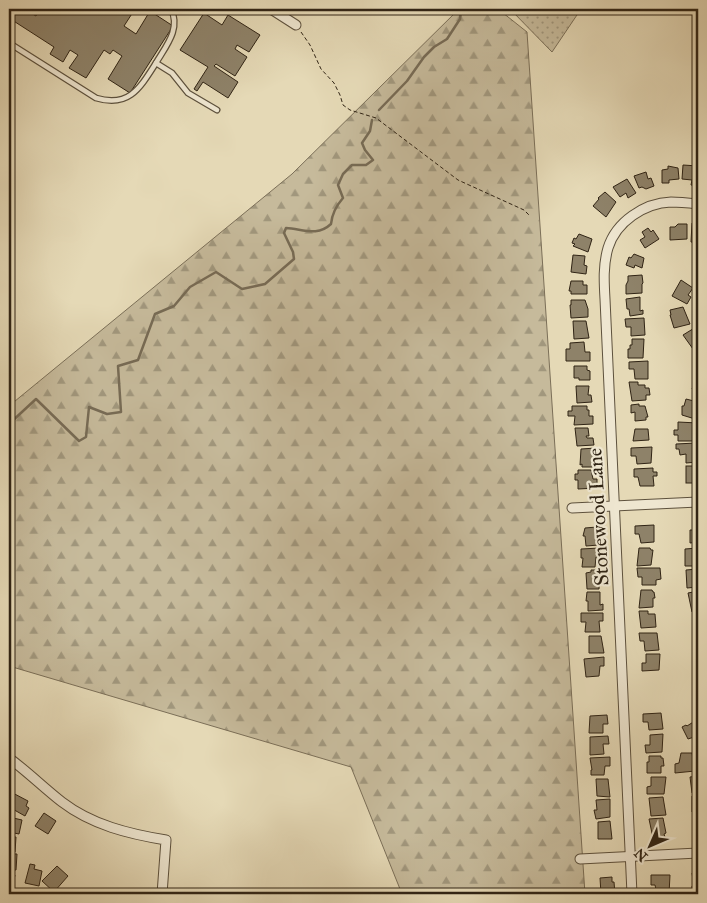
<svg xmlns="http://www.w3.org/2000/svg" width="707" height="903" viewBox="0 0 707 903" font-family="'IM FELL Great Primer',serif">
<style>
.forest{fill:url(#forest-firs);stroke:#7b6f58}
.park{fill:url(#park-dots);stroke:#7b6f58}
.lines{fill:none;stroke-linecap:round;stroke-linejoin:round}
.stream{stroke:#776b55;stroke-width:2.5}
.building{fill:#8e8269;stroke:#302415}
.lane-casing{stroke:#5d513d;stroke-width:7}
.street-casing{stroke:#5d513d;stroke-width:11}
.path{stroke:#302415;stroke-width:1;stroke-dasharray:4 2.5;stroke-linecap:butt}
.lane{stroke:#eee6d0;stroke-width:4.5}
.street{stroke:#eee6d0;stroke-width:9}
.labels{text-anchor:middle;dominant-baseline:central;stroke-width:4.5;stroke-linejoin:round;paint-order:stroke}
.street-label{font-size:20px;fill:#302415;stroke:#eee6d0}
</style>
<defs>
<pattern id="forest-firs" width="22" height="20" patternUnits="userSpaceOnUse" patternTransform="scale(1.25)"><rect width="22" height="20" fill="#c6ba9b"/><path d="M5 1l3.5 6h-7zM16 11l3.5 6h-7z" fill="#a1977d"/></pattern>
<pattern id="park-dots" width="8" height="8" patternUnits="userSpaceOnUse" patternTransform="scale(1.25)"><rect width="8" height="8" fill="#c6ba9b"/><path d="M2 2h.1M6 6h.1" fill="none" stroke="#a1977d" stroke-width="1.8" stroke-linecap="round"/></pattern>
</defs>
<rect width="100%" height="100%" fill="#e5d9b6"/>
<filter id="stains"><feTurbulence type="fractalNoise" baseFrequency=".004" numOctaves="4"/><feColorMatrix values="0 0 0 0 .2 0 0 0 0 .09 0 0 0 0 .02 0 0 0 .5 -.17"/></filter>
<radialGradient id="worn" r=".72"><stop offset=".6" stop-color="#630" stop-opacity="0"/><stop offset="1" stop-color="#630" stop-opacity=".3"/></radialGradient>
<!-- forest -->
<polygon class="forest" points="459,9 498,9 527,32 585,894 402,894 351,767 9,666 9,406 292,174"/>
<!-- park -->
<polygon class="park" points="510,9 581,9 552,52"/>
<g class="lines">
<!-- stream -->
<g class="stream">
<polyline points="379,110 407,81 424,57 434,47 447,39 460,19 461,10 463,9"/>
<path d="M9 424 36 399 79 441 86 437 89 407 107 414 121 412 118 366 138 360 155 314 174 306 190 287 216 272 242 289 265 284 294 259 293 252 284 233 286 228C303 229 317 237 331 224 332 213 336 206 343 198L338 185 343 174 352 165H366L373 160 365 150 362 143 370 131 372 120"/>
</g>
</g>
<!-- building -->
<g class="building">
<polygon points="9,9 24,9 36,16 40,9 66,9 72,13 74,9 135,9 124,26 136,34 150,11 173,26 130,93 108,79 122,56 113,50 110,54 104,50 86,78 69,68 78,55 70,50 63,62 50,54 54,47 9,18"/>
<polygon points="204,13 222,25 228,15 260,35 249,52 237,45 235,49 247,57 235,76 216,64 214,66 238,82 228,98 203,82 197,91 194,89 208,67 180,50"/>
<polygon points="683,165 698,166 698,186 691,185 692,180 682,179"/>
<polygon points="668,166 678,168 679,179 669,180 669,183 662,183 662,170 668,169"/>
<polygon points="646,172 648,179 651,178 654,186 646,189 642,187 639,188 634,176"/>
<polygon points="627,179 636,193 628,198 626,193 620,197 613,187"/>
<polygon points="605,192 616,202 606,217 593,206 599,199 598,198"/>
<polygon points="692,223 698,224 698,243 691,242"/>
<polygon points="678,224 687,224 687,239 670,240 670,227 675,227"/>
<polygon points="648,228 651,232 653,230 659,239 645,248 640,240 645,237 642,232"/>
<polygon points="579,234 592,239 588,252 573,246 575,244 572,243 574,238 576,239"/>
<polygon points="634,254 644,258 642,268 635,265 634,268 626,265 629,257 631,258"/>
<polygon points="573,255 585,256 584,265 587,266 586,274 571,272"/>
<polygon points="642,275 643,283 642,284 642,293 626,294 626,285 628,281 628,276"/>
<polygon points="681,280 693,288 688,295 691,297 687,304 672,296"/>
<polygon points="571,281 583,281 583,285 587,285 587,294 571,294 571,291 569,291"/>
<polygon points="640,297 640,311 643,310 643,314 630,316 629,309 627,309 626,299"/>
<polygon points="571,300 585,300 588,309 588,317 571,318 570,305 571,305"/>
<polygon points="683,307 690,324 674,328 670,315 671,315 670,310"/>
<polygon points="644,318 645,335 631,336 631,327 626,327 625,319"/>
<polygon points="573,321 586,321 589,338 574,339"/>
<polygon points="696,327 698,330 698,346 693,349 683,335"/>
<polygon points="632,339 644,339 643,358 628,358 628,349 630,349 630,345 632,345"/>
<polygon points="584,342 585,352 590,352 590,361 566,361 566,349 570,349 570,343"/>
<polygon points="648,361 648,379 635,379 634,369 629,369 629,362"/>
<polygon points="574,366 587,366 587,370 590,371 590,380 579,380 579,378 574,378"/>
<polygon points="698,378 698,395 692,389 696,379"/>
<polygon points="629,382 638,382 638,385 645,385 645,388 649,388 650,395 646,395 646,400 632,401"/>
<polygon points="576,386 589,386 588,395 591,395 592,402 577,403"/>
<polygon points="686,399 698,402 698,412 695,419 682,415 682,406 684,406"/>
<polygon points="639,404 639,406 645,406 648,417 646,417 646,420 635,421 635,412 631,413 631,405"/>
<polygon points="572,406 587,406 587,410 589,410 589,416 593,416 593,424 574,425 575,416 568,416 568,411 572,411"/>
<polygon points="678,422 698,423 698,436 693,436 693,441 678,441 678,435 674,435 674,430 678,430"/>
<polygon points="575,428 588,428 589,436 586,436 587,438 593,438 594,445 577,446"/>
<polygon points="635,429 648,429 649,440 633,441"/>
<polygon points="696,443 697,452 695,454 698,454 698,462 686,463 686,454 680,455 679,449 676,449 676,444"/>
<polygon points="652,447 651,463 637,464 636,456 631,456 631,448"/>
<polygon points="596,448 594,467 582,467 582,464 580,465 581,449"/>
<rect x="686" y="466" width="12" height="17"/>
<polygon points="653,468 653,472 657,472 657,476 653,476 654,486 640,486 638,477 634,477 634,469"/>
<polygon points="578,470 591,470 593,479 597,479 597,488 578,489 578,480 575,480 575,474 578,474"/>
<polygon points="694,523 698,523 698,542 690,543 690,530 694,530"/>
<polygon points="654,525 654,542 641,543 639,534 635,534 635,526"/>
<polygon points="597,527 599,545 586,546 585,536 583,536 585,528"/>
<polygon points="600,548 601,557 596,557 595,567 582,567 583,558 581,558 581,549"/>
<polygon points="639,548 650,548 651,550 653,550 651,565 637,566"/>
<polygon points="698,548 698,566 685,566 685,549"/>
<polygon points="637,568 660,568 661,579 656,580 656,585 642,585 642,577 638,577"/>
<polygon points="698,569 698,587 687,588 686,570"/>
<polygon points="591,570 600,570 599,589 587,589 586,573 591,572"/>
<polygon points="641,590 652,590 653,592 654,592 655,598 653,598 653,607 639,608"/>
<polygon points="698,591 698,610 692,612 688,593"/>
<polygon points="587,592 600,592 600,605 603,604 603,610 588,611 588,601 586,601"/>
<polygon points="639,611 648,611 648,614 655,614 656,627 641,628"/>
<polygon points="581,613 603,613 603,621 599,621 600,632 585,632 586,622 581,622"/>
<polygon points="639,633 657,633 659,650 645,651 644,641 640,641"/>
<polygon points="589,636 601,636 604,653 589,653"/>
<polygon points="646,654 660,654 659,670 642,671 642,663 646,663"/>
<polygon points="604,657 604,666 600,666 599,676 586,677 584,659"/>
<polygon points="661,713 663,729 649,730 648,722 643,722 643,714"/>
<polygon points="607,715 608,724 603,724 603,733 589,733 590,716"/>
<polygon points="698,719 698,738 697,736 688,739 682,727 686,725 687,726"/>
<polygon points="663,734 662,752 646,753 645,745 650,745 650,735"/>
<polygon points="608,736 609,744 603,744 604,754 590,755 590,737"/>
<polygon points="681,753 692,753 695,771 675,773 675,764 679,763"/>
<polygon points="649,756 661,756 661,758 663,758 664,766 661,766 661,773 647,773 647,762 649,762"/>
<polygon points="610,757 610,766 605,766 604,775 591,775 591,770 592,770 590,758"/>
<polygon points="698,776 698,792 692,793 690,777"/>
<polygon points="651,777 666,777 664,794 647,794 647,787 651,786"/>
<polygon points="596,779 608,779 610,797 597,796"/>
<polygon points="9,791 28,801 26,806 29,808 25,816 9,807"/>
<polygon points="692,796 698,796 698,814 698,812 692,812"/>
<polygon points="663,797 666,815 651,816 649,798"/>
<polygon points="610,799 610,817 596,819 594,810 597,810 596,800"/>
<polygon points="44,813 56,821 48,834 35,826"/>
<polygon points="9,817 22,820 19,834 9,832"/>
<polygon points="663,818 666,833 664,834 665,837 653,838 649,819"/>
<polygon points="693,818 698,818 698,835 694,835"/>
<polygon points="610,821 612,839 598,839 598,822"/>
<polygon points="9,837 16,837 15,852 9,851"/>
<polygon points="9,854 17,854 16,870 9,870"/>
<polygon points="30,864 35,865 34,869 42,871 39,886 25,883"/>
<polygon points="57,866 68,876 54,892 42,881"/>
<polygon points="692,873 698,873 698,892 692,892 692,886 694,886"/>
<polygon points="9,874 15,875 14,880 10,879 10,889"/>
<polygon points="651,875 670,875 669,894 657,894 655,885 651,885"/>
<polygon points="612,877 612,882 614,882 615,894 601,894 600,878"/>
</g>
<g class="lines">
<defs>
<g id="lane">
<path d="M171 9C181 29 166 46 156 63L172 73 188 93 217 110"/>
<path d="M9 43 96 98C129 108 140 88 156 63"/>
</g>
<g id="street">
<polyline points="271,9 296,25"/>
<polyline points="572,508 698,502"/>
<path d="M9 758C28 772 44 788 62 802 92 825 129 834 166 840L162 894"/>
<polyline points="580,859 698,853"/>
<path d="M632 894 605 299C604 282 603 265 608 248 616 222 644 203 671 202 680 202 689 203 698 204"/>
</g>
</defs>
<!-- lane casing -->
<use href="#lane" class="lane-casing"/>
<!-- street casing -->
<use href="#street" class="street-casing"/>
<!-- path -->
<polyline class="path" points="301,32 310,45 321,69 334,83 340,95 343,105 350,110 376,118 458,180 524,210 529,215"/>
<!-- lane -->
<use href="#lane" class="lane"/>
<!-- street -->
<use href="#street" class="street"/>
</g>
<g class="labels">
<!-- street labels -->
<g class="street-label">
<text transform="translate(598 517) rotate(-93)">Stonewood Lane</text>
</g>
</g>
<!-- margin -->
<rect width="707" height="903" fill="none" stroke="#e5d9b6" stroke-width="30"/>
<rect x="10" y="10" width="687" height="883" fill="none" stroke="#302415" stroke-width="2.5"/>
<rect x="15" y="15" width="677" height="873" fill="none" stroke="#302415"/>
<!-- north arrow -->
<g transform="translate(650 846) rotate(225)" stroke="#eee6d0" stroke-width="4" paint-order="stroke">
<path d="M0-4L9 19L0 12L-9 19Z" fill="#302415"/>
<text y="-8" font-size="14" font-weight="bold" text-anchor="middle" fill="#302415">N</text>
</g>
<rect width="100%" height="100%" filter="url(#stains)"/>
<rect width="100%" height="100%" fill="url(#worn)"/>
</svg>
